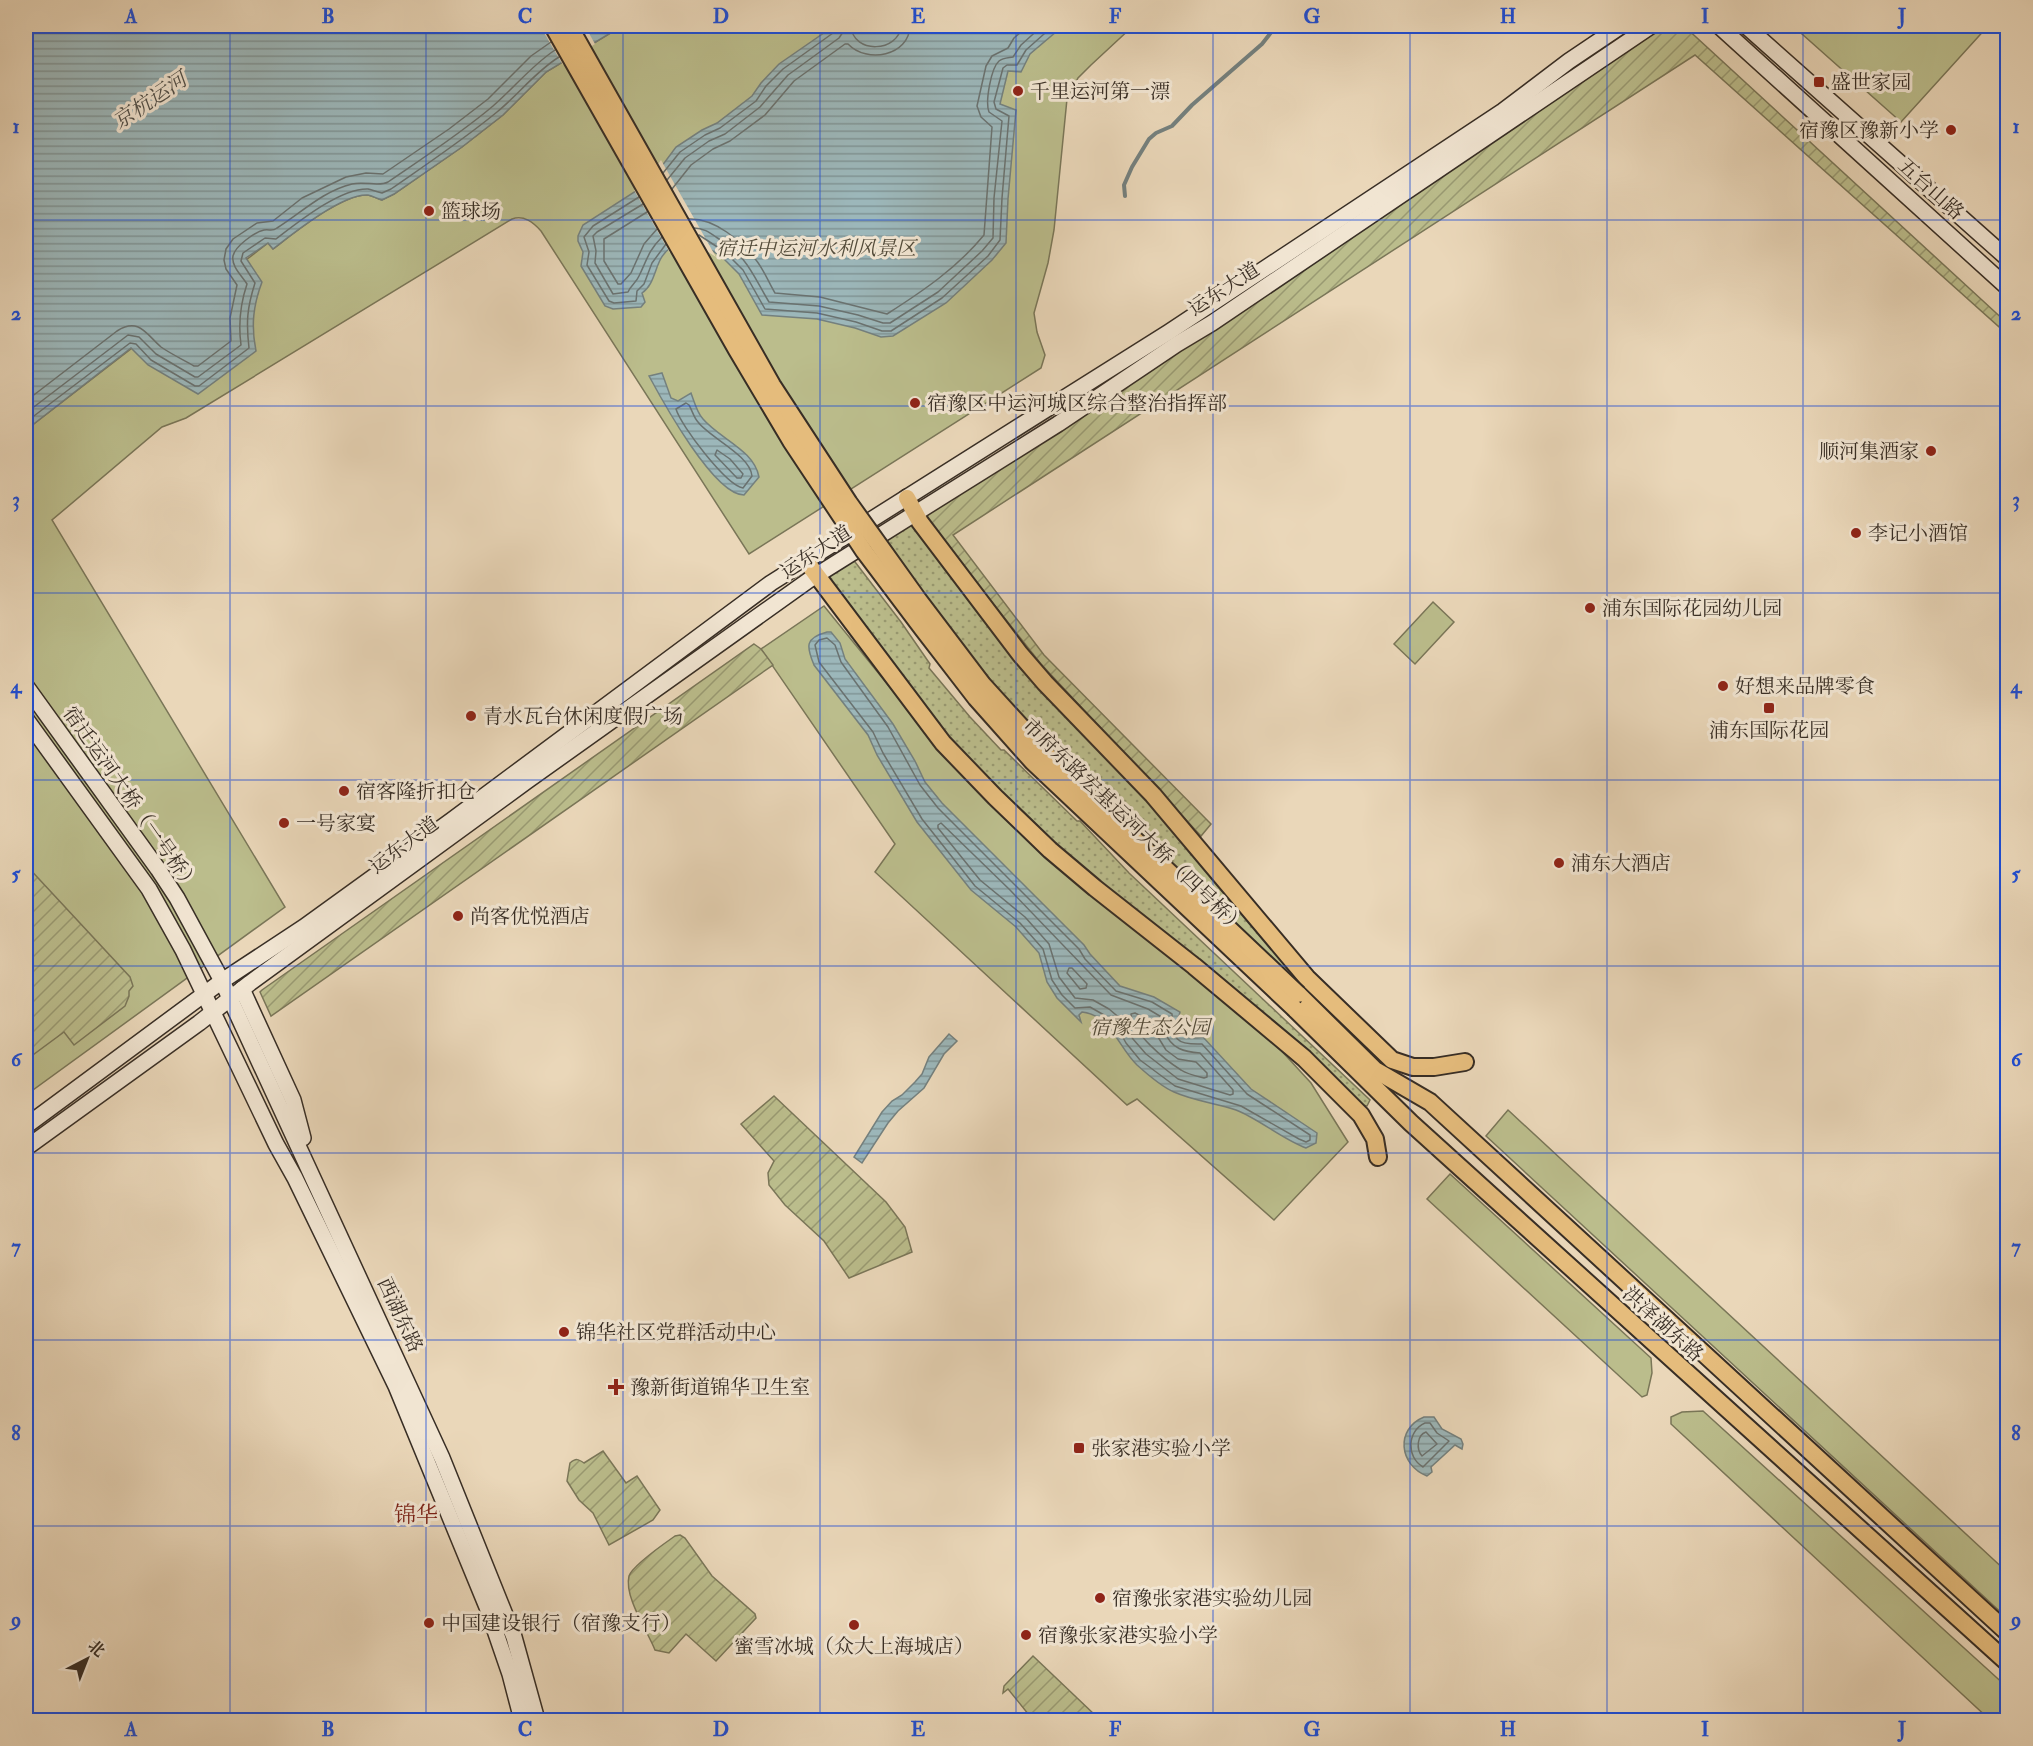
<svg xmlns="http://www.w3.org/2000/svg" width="2033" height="1746" viewBox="0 0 2033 1746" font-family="'IM FELL Double Pica','Noto Serif SC',serif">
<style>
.grass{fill:url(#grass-dots);stroke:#7a7658;stroke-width:1.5}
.park{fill:#bbbd8c;stroke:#7a7658;stroke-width:1.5}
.garden{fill:url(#garden-furrows);stroke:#7a7658;stroke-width:1.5}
.water{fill:url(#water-rules);stroke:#74807e;stroke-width:1.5}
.pier{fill:#ead7b9}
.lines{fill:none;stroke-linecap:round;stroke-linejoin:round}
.shore{stroke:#6a7270;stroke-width:1.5}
.stream{stroke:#74807e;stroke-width:4}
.secondary-casing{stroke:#382e25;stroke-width:18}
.primary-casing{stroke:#382e25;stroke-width:20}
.secondary{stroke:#f1e5d2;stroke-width:15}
.primary{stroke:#e5bc7c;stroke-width:16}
.primary-bridge-casing{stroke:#382e25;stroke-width:20;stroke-linecap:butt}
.primary-bridge{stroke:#e5bc7c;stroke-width:16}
.grid{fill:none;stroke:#1d4ed8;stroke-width:1.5;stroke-opacity:0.55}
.poi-dot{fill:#8f2418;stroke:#f1e5d2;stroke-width:2}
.labels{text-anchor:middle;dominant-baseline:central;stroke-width:6;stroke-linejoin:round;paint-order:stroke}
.poi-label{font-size:20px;fill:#382e25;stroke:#f1e5d2;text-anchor:start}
.street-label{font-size:20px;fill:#382e25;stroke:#f1e5d2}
.park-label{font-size:20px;font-style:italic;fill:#524b3a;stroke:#f1e5d2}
.water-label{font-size:21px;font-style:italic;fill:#51504a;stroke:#f1e5d2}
.quarter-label{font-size:22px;fill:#7a1f14;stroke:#f1e5d2}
.neatline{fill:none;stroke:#1d4ed8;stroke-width:2}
.grid-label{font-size:20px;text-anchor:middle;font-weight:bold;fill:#1d4ed8}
</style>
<defs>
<pattern id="grass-dots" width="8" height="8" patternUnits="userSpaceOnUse" patternTransform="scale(1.5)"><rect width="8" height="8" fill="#bbbd8c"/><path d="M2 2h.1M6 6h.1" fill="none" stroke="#999a72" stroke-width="1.8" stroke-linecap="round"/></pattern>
<pattern id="garden-furrows" width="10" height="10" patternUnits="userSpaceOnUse" patternTransform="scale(1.5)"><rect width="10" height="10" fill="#bbbd8c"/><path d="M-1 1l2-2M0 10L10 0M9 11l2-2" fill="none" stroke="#999a72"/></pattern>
<pattern id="water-rules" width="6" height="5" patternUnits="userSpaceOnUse" patternTransform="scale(1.5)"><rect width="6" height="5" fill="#9cb7ba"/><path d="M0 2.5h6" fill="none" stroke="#809597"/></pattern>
</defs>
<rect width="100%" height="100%" fill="#ead7b9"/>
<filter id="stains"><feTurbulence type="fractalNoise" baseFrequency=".00333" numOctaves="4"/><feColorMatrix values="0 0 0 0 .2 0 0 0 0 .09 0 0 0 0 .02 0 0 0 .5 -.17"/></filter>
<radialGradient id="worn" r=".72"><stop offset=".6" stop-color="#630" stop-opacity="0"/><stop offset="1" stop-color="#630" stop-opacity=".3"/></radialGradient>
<!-- grass -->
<g class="grass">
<polygon points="912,524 983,618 1022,666 1162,814 1212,879 1284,963 1385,1065 1378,1068 1036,733 960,644 882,536"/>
<polygon points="852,558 901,622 930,664 929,668 970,717 1001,750 1004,750 1077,821 1080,821 1129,873 1370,1100 1367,1106 1362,1105 1277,1024 1090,878 961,753 829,583 825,570"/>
</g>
<!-- park -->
<g class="park">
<path d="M622 26H1133L1091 65 1078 78 1067 99 1054 230 1048 263 1034 313 1037 332 1045 355 1041 368 749 554 541 231C533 222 524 215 512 219L186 418 162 427 52 520 285 907 26 1095V430L268 243 273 249C293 234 343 193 368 195 373 196 378 199 382 200L394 194 462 147 503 115 546 72Z"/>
<polygon points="1793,26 1988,26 1901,122"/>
<polygon points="1433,602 1454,622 1415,664 1394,644"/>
<polygon points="824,606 910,712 958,766 1267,1035 1311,1083 1348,1142 1274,1220 1137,1099 1127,1105 875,872 895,844 761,649"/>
<polygon points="1508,1110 2007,1572 2007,1618 1486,1136"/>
<polygon points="1450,1174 1651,1358 1652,1373 1647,1395 1642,1397 1427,1199"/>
<polygon points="1703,1411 2007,1687 2007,1720 1990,1720 1671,1424 1671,1417 1682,1412"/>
</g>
<!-- garden -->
<g class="garden">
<polygon points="1652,26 1684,26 2007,323 2007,334 1695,55 953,535 1044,655 1211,824 1201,836 1041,664 927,520 928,511"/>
<polygon points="754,644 761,649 773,665 271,1016 260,992 262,990"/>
<polygon points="26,865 130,977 133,986 129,991 129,996 125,1006 74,1045 64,1032 26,1060"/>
<polygon points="774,1096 886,1202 905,1227 912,1252 849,1278 824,1241 785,1205 769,1185 768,1173 774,1161 741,1124"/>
<path d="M603 1451 626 1483 637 1476 660 1510 653 1520 609 1545 593 1513 579 1500 567 1481 570 1463C576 1458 578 1459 584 1463Z"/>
<path d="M680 1535 685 1538 712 1576 755 1614 756 1618 716 1661 686 1634 669 1653 655 1650C647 1630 624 1597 629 1576 632 1566 665 1543 675 1536Z"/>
<polygon points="1033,1656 1096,1716 1092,1720 1033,1720 1008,1689 1003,1693 1004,1686"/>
</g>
<!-- water -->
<g class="water">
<path d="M26 26H622L546 72 503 115 462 147 394 194 382 200C378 199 373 196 368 195 343 193 292 234 273 249L268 243 246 258 262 282C253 306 251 326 256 351L198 394 148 365 131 348 26 430Z"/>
<path d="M834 26H863C873 38 879 33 891 26H1063L1030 54 1021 72 1008 71 1000 104 1016 110 1008 199 1006 243 992 260 946 303 893 336 881 337 855 328 817 319 762 315 739 274 722 257 697 241C689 243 676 244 669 249 654 260 657 283 642 293L645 302 641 307 613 309 605 306 581 266 583 252 578 241V236L583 225 650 182 676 147 702 130 717 123 752 96 761 83 779 64Z"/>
<path d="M662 373 671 398 678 401 691 393C694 401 697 413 703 419 720 439 754 450 759 477L744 495C714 495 663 402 649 376Z"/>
<path d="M827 632H831L840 643 845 659 893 724 915 761 925 782 942 803 1084 945 1090 954 1120 986 1154 997 1180 1012C1174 1033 1183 1041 1203 1037L1251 1089 1317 1133 1316 1143 1306 1148C1282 1139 1259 1119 1236 1110 1216 1103 1194 1101 1174 1092 1162 1087 1147 1074 1137 1065 1118 1047 1111 1015 1082 1012L1079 1015 1081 1022 1057 998 1047 982 1039 953 1016 927 971 890 917 822 877 755 868 735 814 665C806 646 805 638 827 632Z"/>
<polygon points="949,1034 957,1041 944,1054 924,1088 898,1111 888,1123 862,1163 854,1157 882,1112 892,1101 902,1095 915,1082 922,1074 929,1057"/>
<path d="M1424 1417H1434L1442 1429 1461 1439 1463 1444 1462 1449 1455 1445 1431 1467 1432 1472 1427 1476C1399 1465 1395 1429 1424 1417Z"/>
</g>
<!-- pier -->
<g class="pier">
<polygon points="540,26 585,26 595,44 563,65"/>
<polygon points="661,160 716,257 696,244 672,250 670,253 634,190 647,180"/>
</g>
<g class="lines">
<!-- shore -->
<g class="shore">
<path d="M851 26C853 55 899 52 901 26"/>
<polyline points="663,173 680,152 705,135 720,128 756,101 766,86 783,69 833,33 836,26"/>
<polyline points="667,180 685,158 709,141 725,134 760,107 788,75 839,38 843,32 844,26"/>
<path d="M672 189 691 165 713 149 730 141 765 115 794 81 845 44H848C867 64 909 56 910 26"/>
<polyline points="639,197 593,226 584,237 589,252 587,265 609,301 614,303 636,301 637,291 644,284 652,263 666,244"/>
<path d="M643 204 597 232 593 236 596 251 595 263 613 294 628 292C631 285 636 283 639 276 647 260 648 251 662 237"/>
<polyline points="647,212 604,239 604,261 618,284 621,284 631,273 644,244 657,229"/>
<path d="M689 219C715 218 741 241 756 260 764 270 769 283 775 293L820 297 887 314C923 291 957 268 984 235L992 127 981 117 977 106 986 66 992 56 1008 48 1014 38 1028 26"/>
<path d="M694 228C703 228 709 232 716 237 748 257 751 272 769 302L819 306 858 315 883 323H890L938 292 982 251 993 238 994 198 1002 121 989 112C985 102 991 68 999 61 1003 58 1008 58 1013 57L1021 45 1042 26"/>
<polyline points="699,235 725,252 743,270 765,309 817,313 856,322 882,331 891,331 942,298 988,256 1000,240 1002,198 1009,116 996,109 994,102 1003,68 1007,65 1017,65 1026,50 1053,26"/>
<path d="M26 401 117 331C139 317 146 334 161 347 171 354 184 360 194 366H198L231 341 230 318 237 285 226 269 224 260 226 249 233 239 257 223 273 221 302 198 346 177 366 173 383 174 449 129 488 99 531 56 551 42"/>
<path d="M686 403 689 405C692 410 694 418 698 422 710 438 750 455 752 476L743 488C726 485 681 426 676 409Z"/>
<path d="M26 413 128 335 139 337 156 354 195 377H198L241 345C238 323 240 305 247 284 242 276 231 266 233 256 235 246 255 232 264 230 270 229 272 232 277 228 301 213 323 191 352 184 365 181 379 187 388 182 423 158 460 134 493 106 515 87 531 66 555 50"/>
<path d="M26 422 130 343 136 344 151 360 195 386H199L249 348C246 322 247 308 255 283L241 261 243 253 265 238 276 239C297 223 340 188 368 189 372 190 377 192 382 193L391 189C427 164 463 140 497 112 519 94 535 72 559 57"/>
<polygon points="717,450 730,459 743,474 741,478 737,478 715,455"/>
<path d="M827 638 835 645 841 662 888 727 920 785 938 808 1079 949 1085 959 1116 991 1152 1002 1172 1014C1174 1039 1174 1045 1202 1044L1247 1094 1310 1135V1140L1306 1142 1299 1139 1241 1106 1175 1086 1140 1060 1126 1043 1116 1025 1104 1015 1090 1007 1075 1008 1062 995 1052 980 1043 949 1020 923 975 886 922 819 883 753 873 732 819 662 815 645 819 640Z"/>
<path d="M941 823 1010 890 1111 995 1148 1009 1163 1018C1164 1022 1164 1027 1165 1032 1171 1049 1185 1052 1200 1053L1233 1090V1094L1230 1095 1178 1079 1146 1054 1133 1039 1122 1020 1109 1009 1093 1000 1075 998 1059 977 1049 944 1025 917 980 880 938 828V825Z"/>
<polygon points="1069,968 1072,968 1087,984 1086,988 1080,989 1067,973"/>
<path d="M1135 1013 1155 1023 1158 1037 1166 1050 1178 1059 1196 1062 1207 1073V1077L1204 1078C1196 1076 1187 1074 1181 1070 1165 1060 1132 1033 1131 1014Z"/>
<path d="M1425 1423H1430L1437 1433 1449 1441 1423 1467C1406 1457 1407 1431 1425 1423Z"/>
<path d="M1426 1432 1437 1444 1422 1456C1416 1449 1417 1435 1426 1432Z"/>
</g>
<!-- stream -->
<polyline class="stream" points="1125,196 1124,185 1132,167 1149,139 1156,133 1172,126 1192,105 1262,44 1276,26"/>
<defs>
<g id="secondary">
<polyline points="1719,26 2008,288"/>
<polyline points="1746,26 2008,259"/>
<polyline points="26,686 158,869 177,898 222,981 442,1458 514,1637 537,1720"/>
<polyline points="26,719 149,889 183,950 276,1144 295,1178 396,1386 487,1607 510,1674 522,1720"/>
<polyline points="242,989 293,1100 303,1138"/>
<polyline points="26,1126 222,981 304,927 452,820 771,583 1169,332 1503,111 1569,61 1621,26"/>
<polyline points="26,1148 199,1023 250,983 527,781 809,580 1058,424 1177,344 1212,323 1651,26"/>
</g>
<g id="primary">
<polyline points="907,498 920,522 1020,654 1045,683 1153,795 1307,978 1392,1060 1413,1067 1434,1067 1465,1062"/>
<polyline points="806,561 943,743 995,797 1050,850 1095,888 1194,966 1304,1058 1361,1115 1375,1139 1378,1157"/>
<polyline points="1298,994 1375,1070 1430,1102 2008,1633"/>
<polyline points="1295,1009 1411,1123 2008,1663"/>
</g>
</defs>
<!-- secondary casing -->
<use href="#secondary" class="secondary-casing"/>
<!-- primary casing -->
<use href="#primary" class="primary-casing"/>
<!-- secondary -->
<use href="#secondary" class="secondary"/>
<!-- primary -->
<use href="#primary" class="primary"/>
<defs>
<g id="primary-bridge">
<polyline points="553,26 737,350 791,441 864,551 922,628 976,698 1033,762 1295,1009"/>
<polyline points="569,26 772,385 849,503 917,598 983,685 1057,766 1298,994"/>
</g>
</defs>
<!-- primary-bridge casing -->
<use href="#primary-bridge" class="primary-bridge-casing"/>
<!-- primary-bridge -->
<use href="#primary-bridge" class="primary-bridge"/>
</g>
<!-- grid -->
<path class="grid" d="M230 26V1720M426 26V1720M623 26V1720M820 26V1720M1016 26V1720M1213 26V1720M1410 26V1720M1607 26V1720M1803 26V1720M26 220H2008M26 406H2008M26 593H2008M26 780H2008M26 966H2008M26 1153H2008M26 1340H2008M26 1526H2008"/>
<!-- markers -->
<g class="poi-dot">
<rect x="1813" y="76" width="12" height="12" rx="3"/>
<circle cx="1018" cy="91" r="6"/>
<circle cx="1951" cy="130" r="6"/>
<circle cx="429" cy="211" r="6"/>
<circle cx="915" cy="403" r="6"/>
<circle cx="1931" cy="451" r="6"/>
<circle cx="1856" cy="533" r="6"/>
<circle cx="1590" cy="608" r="6"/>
<circle cx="1723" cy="686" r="6"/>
<rect x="1763" y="702" width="12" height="12" rx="3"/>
<circle cx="471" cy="716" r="6"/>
<circle cx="344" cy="791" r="6"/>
<circle cx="284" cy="823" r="6"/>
<circle cx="1559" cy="863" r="6"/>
<circle cx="458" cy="916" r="6"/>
<circle cx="564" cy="1332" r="6"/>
<path d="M613 1378h6v6h6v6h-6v6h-6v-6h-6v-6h6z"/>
<rect x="1073" y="1442" width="12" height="12" rx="3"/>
<circle cx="1100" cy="1598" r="6"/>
<circle cx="429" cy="1623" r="6"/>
<circle cx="854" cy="1625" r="6"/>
<circle cx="1026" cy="1635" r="6"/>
</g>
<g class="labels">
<!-- poi labels -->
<g class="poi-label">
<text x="1831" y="82">盛世家园</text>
<text x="1030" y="91">千里运河第一漂</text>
<text x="1939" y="130" text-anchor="end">宿豫区豫新小学</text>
<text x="441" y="211">篮球场</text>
<text x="927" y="403">宿豫区中运河城区综合整治指挥部</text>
<text x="1919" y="451" text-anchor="end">顺河集酒家</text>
<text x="1868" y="533">李记小酒馆</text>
<text x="1602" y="608">浦东国际花园幼儿园</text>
<text x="1735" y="686">好想来品牌零食</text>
<text x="483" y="716">青水瓦台休闲度假广场</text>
<text x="1769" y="730" text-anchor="middle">浦东国际花园</text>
<text x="356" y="791">宿客隆折扣仓</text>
<text x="296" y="823">一号家宴</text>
<text x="1571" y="863">浦东大酒店</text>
<text x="470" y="916">尚客优悦酒店</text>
<text x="576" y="1332">锦华社区党群活动中心</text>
<text x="630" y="1387">豫新街道锦华卫生室</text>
<text x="1091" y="1448">张家港实验小学</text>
<text x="1112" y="1598">宿豫张家港实验幼儿园</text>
<text x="441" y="1623">中国建设银行（宿豫支行）</text>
<text x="1038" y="1635">宿豫张家港实验小学</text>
<text x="854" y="1646" text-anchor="middle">蜜雪冰城（众大上海城店）</text>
</g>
<!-- street labels -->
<g class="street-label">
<text transform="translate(1931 189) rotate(42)">五台山路</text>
<text transform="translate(1224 289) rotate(-33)">运东大道</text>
<text transform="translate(816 552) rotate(-33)">运东大道</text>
<text transform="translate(131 799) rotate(55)">宿迁运河大桥（一号桥）</text>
<text transform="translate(1134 826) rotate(44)">市府东路宏基运河大桥（四号桥）</text>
<text transform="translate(404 845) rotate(-37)">运东大道</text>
<text transform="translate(400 1315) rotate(65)">西湖东路</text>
<text transform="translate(1663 1324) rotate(42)">洪泽湖东路</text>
</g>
<!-- park labels -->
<g class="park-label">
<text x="816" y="248">宿迁中运河水利风景区</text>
<text x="1150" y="1027">宿豫生态公园</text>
</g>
<!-- water labels -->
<g class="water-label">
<text transform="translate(150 101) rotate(-34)">京杭运河</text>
</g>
<!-- quarter labels -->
<g class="quarter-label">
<text x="416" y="1515">锦华</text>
</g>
</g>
<!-- margin -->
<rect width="2033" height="1746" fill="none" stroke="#ead7b9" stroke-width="66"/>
<!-- north arrow -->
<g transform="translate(87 1659) rotate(42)" stroke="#f1e5d2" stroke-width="4.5" paint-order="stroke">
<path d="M0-4.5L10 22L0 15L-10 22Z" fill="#382e25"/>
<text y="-9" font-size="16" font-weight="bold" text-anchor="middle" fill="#382e25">北</text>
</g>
<rect x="33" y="33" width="1967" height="1680" class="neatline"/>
<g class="grid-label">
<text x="131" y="23">A</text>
<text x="328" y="23">B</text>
<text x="525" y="23">C</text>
<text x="721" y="23">D</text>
<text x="918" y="23">E</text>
<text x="1115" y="23">F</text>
<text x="1312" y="23">G</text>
<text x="1508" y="23">H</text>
<text x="1705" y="23">I</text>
<text x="1902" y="23">J</text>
<text x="16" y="133">1</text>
<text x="2016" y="133">1</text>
<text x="16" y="320">2</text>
<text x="2016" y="320">2</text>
<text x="16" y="506">3</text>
<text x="2016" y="506">3</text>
<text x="16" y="693">4</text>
<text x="2016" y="693">4</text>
<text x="16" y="880">5</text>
<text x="2016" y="880">5</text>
<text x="16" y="1066">6</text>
<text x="2016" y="1066">6</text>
<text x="16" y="1253">7</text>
<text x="2016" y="1253">7</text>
<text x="16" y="1440">8</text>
<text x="2016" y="1440">8</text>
<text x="16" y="1626">9</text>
<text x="2016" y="1626">9</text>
<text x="131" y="1736">A</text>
<text x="328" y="1736">B</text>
<text x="525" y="1736">C</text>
<text x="721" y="1736">D</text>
<text x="918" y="1736">E</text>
<text x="1115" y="1736">F</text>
<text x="1312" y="1736">G</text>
<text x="1508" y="1736">H</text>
<text x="1705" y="1736">I</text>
<text x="1902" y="1736">J</text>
</g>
<rect width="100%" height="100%" filter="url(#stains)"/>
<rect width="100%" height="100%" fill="url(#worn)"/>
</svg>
